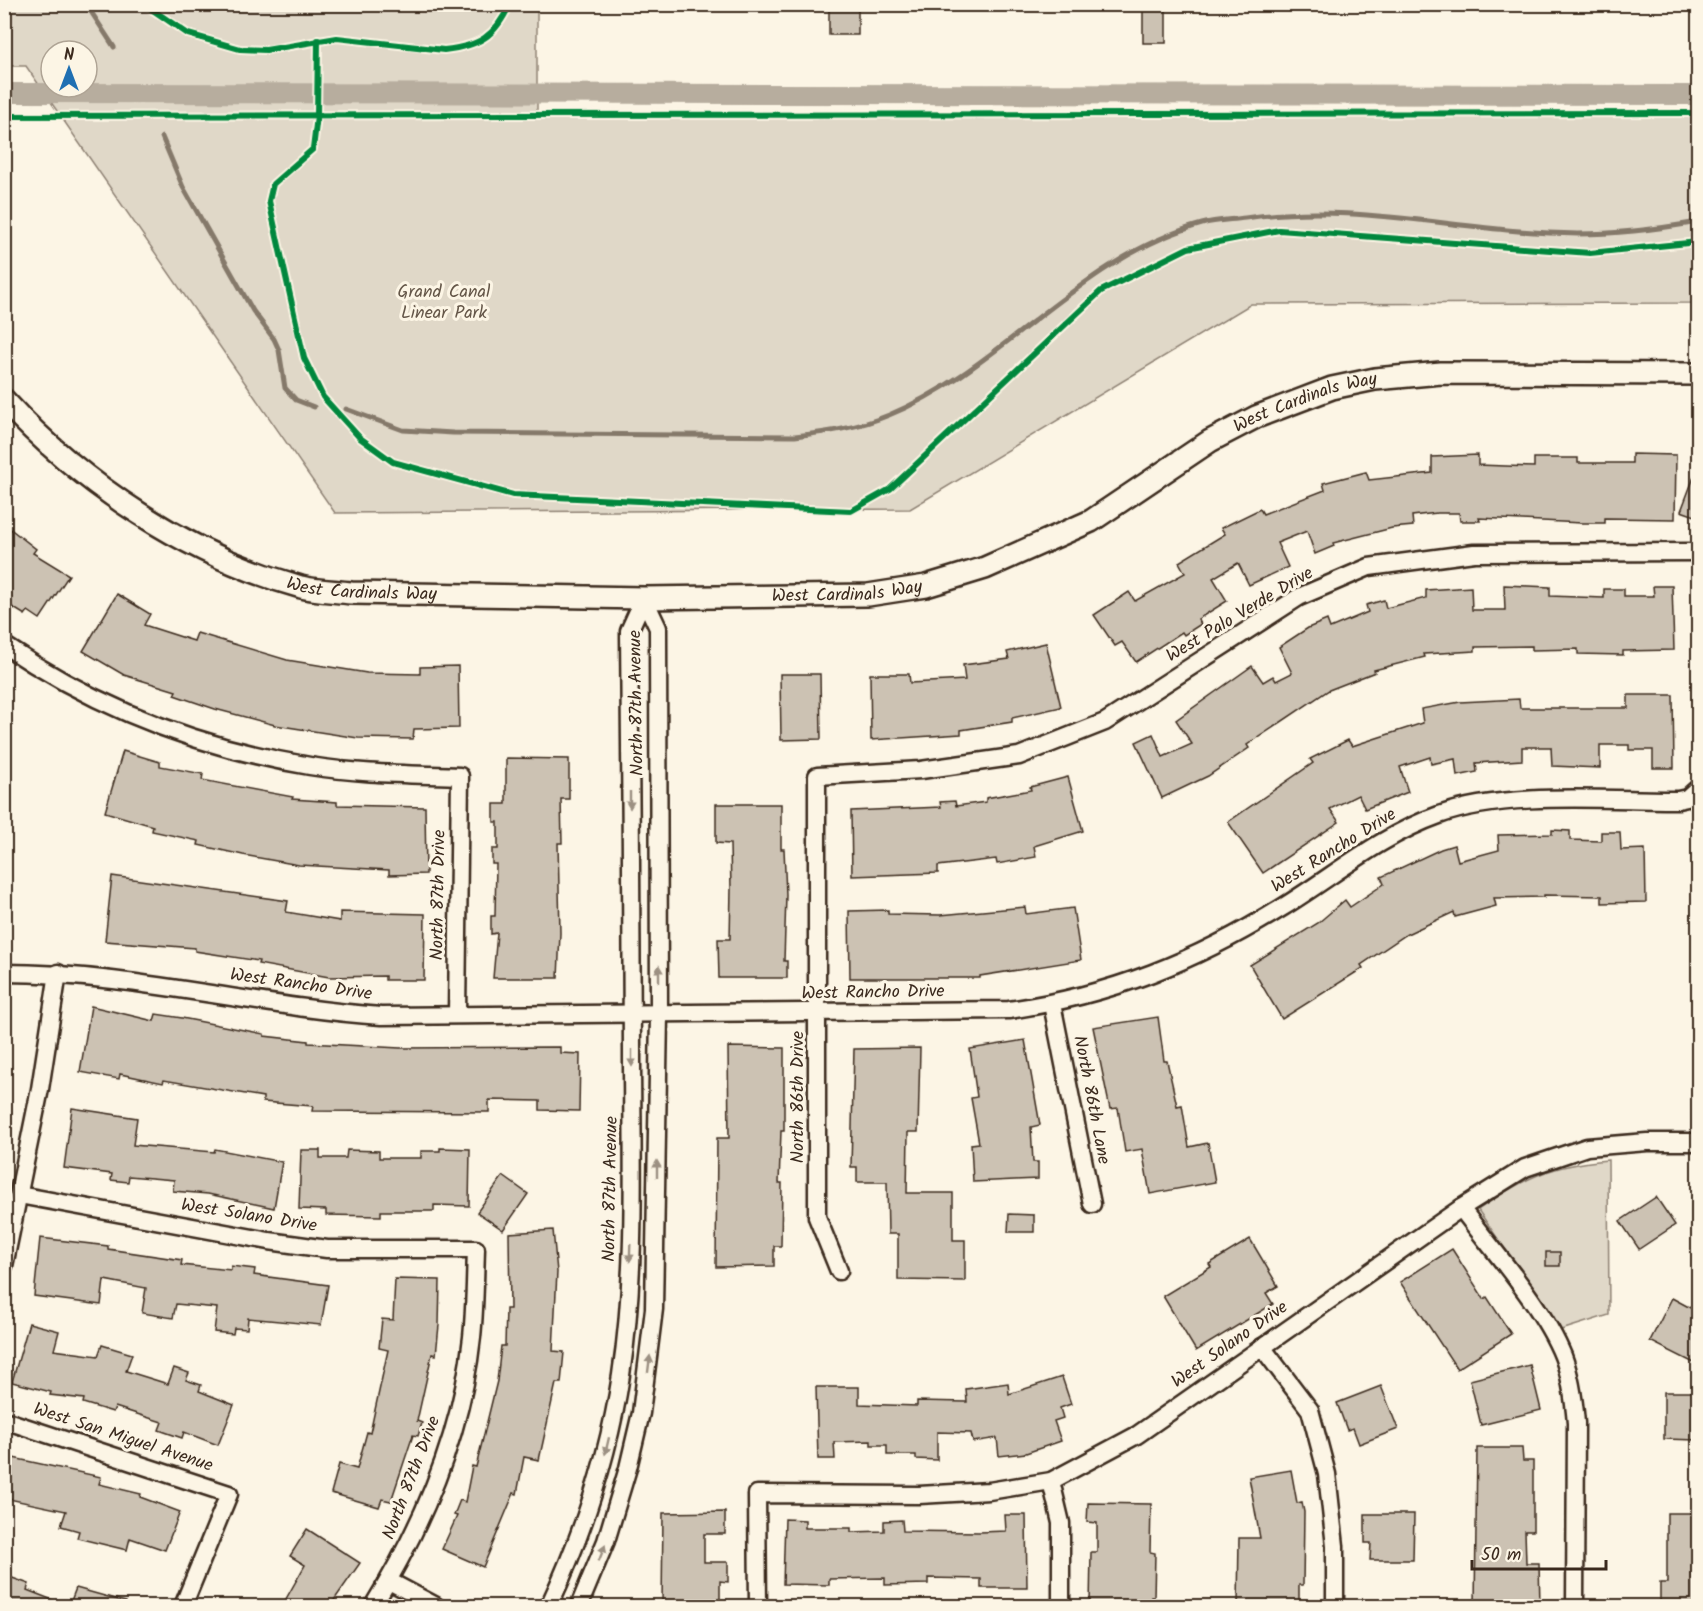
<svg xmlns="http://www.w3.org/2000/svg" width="1703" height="1611" viewBox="0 0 1703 1611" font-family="Kalam,sans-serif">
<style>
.green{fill:#e0d8c8;stroke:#8e8173;stroke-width:1.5;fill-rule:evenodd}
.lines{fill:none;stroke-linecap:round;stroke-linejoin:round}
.stream{stroke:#85796b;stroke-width:5}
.canal{stroke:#b7ad9e;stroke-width:20}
.building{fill:#ccc2b3;stroke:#3b2a1e;stroke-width:1.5}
.minor-casing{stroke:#3b2a1e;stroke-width:21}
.major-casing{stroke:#3b2a1e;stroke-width:26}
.minor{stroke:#fcf5e5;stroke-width:16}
.major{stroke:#fcf5e5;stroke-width:21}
.cycleway-casing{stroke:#fcf5e5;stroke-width:10}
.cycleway{stroke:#00873e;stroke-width:6}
.oneway{fill:#9c9082}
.labels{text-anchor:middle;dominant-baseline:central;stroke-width:6;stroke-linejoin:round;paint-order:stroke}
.park-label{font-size:18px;fill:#645648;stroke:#fcf5e5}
.street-label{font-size:18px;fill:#3b2a1e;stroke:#fcf5e5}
</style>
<rect width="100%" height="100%" fill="#fcf5e5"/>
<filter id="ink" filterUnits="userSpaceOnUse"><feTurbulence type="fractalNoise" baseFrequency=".0167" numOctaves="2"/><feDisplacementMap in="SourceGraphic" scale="12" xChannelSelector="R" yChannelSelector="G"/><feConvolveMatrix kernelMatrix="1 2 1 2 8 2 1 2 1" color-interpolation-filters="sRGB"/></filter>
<g filter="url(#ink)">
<!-- green -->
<g class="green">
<path d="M537 4V116L1698 113V303L1251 304 910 509 335 513 26 66H5V5ZM51 51H87V87H51Z"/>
<path d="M1608 1160 1609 1315 1561 1330 1478 1210C1525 1177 1551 1165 1608 1160Z"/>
</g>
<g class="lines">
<!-- stream -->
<g class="stream">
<polyline points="86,4 114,47"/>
<polyline points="162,137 183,187 253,311 274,339 279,350 285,388 296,400 314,407"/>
<path d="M346 409 403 430 453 433 795 436C828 432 858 428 889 415 1003 368 1080 257 1202 224 1216 220 1231 220 1245 218 1359 201 1465 233 1578 234 1619 234 1658 229 1698 222"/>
</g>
<!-- canal -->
<polyline class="canal" points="4,93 1698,95"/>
</g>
<!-- building -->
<g class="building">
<rect x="829" y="4" width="29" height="31"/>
<rect x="1143" y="4" width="23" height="39"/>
<polygon points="1632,454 1676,455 1675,519 1605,518 1605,523 1582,523 1479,518 1480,521 1460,521 1459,513 1437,513 1412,516 1413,526 1392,528 1333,543 1334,546 1315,554 1307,531 1277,543 1288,567 1249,585 1238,563 1213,578 1227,601 1198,619 1201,624 1184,635 1182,632 1136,662 1122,642 1115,646 1094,615 1129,592 1135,601 1185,573 1179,562 1225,534 1221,528 1260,509 1263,514 1325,490 1323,483 1366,472 1369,480 1432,473 1432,457 1478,455 1478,465 1534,467 1534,458 1578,458 1578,463 1632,463"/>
<polygon points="1697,469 1698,469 1698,517 1681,511"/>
<polygon points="4,524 36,549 33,553 69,575 40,619 28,611 25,615 4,602"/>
<polygon points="1504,585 1550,587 1550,596 1604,598 1604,589 1624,589 1624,596 1654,596 1653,586 1672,586 1674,650 1623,651 1623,655 1578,654 1578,649 1532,650 1532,646 1475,647 1475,651 1424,654 1425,657 1374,670 1375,672 1329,690 1247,745 1249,748 1208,776 1162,798 1136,742 1153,734 1163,757 1192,744 1176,720 1252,666 1263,682 1273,676 1276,681 1292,673 1279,647 1308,628 1327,620 1330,628 1368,612 1366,605 1384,600 1386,608 1426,598 1426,590 1471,587 1472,610 1505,610"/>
<polygon points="117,594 150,614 144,625 194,641 197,633 287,660 367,673 420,674 420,667 458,666 459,728 414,729 413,739 358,738 275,725 215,709 174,695 176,691 124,675 83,651"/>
<polygon points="1046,643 1061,707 1012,718 1012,722 961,730 961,734 871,740 870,674 909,674 910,683 965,680 963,665 1009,659 1007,652"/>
<polygon points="780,674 820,674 821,739 781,740"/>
<polygon points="1628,695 1673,695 1674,768 1653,768 1653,750 1629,750 1629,745 1600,745 1600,768 1552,766 1551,747 1522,747 1522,760 1476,763 1477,772 1457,776 1455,759 1431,764 1430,757 1400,767 1408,792 1365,809 1358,795 1330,809 1339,822 1263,873 1228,822 1313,763 1310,759 1348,740 1352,746 1423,723 1421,709 1460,702 1519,699 1520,708 1628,708"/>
<polygon points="123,751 160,762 160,766 203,774 202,780 293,797 292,799 337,802 337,805 425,807 426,874 389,875 389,870 299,865 243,855 198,845 199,841 152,831 153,826 105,812"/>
<polygon points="506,758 569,759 569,799 561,799 562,843 558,843 560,933 558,978 493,978 497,933 491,934 491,916 495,916 496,864 492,864 492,849 498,849 498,822 494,822 494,804 506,804"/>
<polygon points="1068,777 1083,831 1034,846 1036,857 997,864 996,859 938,866 938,873 852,876 851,811 941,807 940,802 955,801 956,806 986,802 986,798 1031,790 1030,787"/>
<polygon points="716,804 781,804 781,849 784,849 786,895 784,961 787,961 787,978 719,978 718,939 730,939 731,889 730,844 716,843"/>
<polygon points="1552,830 1570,831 1570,840 1601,841 1601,832 1620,832 1621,850 1645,849 1646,902 1602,903 1602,896 1544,895 1544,897 1494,898 1496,906 1455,917 1454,912 1407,934 1361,965 1363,968 1282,1019 1250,965 1318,923 1345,900 1350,907 1384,884 1381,877 1441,849 1454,845 1458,861 1499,850 1498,835 1552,834"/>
<polygon points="112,876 288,901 286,912 340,921 340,912 425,914 424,980 385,980 385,976 329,977 258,964 259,961 195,951 195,948 105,941"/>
<polygon points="1025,907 1026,914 1073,908 1081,960 980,976 980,978 850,978 849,911 888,910 888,914 940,915"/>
<polygon points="91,1006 154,1021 156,1014 182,1018 264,1034 264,1036 308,1041 308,1043 400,1048 560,1047 560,1053 580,1054 579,1111 540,1110 540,1101 489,1100 489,1112 312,1111 313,1106 263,1102 263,1097 164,1080 163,1083 120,1074 119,1079 80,1072"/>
<polygon points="1158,1017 1164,1061 1167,1061 1177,1106 1182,1105 1189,1147 1208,1143 1215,1182 1150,1194 1142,1149 1125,1152 1118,1108 1110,1109 1093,1027"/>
<polygon points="1025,1040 1040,1125 1031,1127 1033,1162 1038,1162 1038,1179 973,1182 971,1144 979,1143 971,1098 977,1097 970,1049"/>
<polygon points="728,1047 784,1048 784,1131 781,1131 779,1183 782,1183 781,1246 774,1246 774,1266 716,1267 717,1138 729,1138"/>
<polygon points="920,1048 918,1132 908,1132 907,1193 953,1193 953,1240 965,1240 965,1281 898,1280 898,1234 888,1234 887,1182 857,1182 857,1167 851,1167 854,1049"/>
<polygon points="72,1108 137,1118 133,1145 214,1152 215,1149 282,1162 274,1208 208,1194 173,1191 174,1180 129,1176 128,1182 111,1180 112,1174 64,1168"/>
<polygon points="440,1148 470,1149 469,1206 434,1205 434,1211 381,1211 381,1216 326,1215 326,1210 299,1209 301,1150 320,1150 320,1158 346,1158 347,1150 379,1151 379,1158 421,1158 421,1151 440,1151"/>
<polygon points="503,1176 528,1194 503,1230 477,1212"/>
<polygon points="1656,1197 1675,1225 1639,1249 1620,1221"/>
<polygon points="1009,1214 1034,1215 1034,1232 1008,1232"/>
<polygon points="553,1230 557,1272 553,1351 564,1352 561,1383 556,1383 539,1460 524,1457 517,1494 514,1493 483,1567 442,1549 457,1516 454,1515 460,1500 465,1502 472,1466 476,1467 497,1381 501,1346 505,1346 506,1309 510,1309 509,1233"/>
<polygon points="40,1238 108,1246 108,1249 182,1260 181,1265 231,1270 231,1266 255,1269 254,1275 328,1285 321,1325 248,1318 247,1329 234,1328 233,1334 214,1332 217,1308 176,1304 173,1318 142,1313 146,1288 104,1280 101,1305 34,1296"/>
<polygon points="1250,1239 1278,1286 1266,1293 1273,1304 1196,1351 1163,1296 1211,1267 1209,1264"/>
<polygon points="1452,1249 1484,1299 1487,1297 1511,1334 1457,1369 1400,1282"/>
<rect x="1546" y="1252" width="14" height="14"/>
<polygon points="395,1279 440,1280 439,1325 436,1355 432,1354 417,1421 422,1423 418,1436 413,1435 391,1501 382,1499 379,1507 331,1493 339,1464 357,1469 367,1432 370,1433 388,1350 379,1348 382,1319 393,1320"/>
<polygon points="1672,1298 1698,1312 1698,1365 1650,1341"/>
<polygon points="29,1323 59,1331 54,1350 98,1356 102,1345 132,1354 126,1371 168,1384 174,1368 189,1373 186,1380 201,1385 199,1391 234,1405 218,1445 184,1432 182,1438 159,1430 162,1422 115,1407 113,1412 83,1403 84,1399 50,1395 51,1392 12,1382"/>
<polygon points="1530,1365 1541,1410 1481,1425 1470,1380"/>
<polygon points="1062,1377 1071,1404 1060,1408 1063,1418 1054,1421 1061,1441 1026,1453 999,1456 997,1438 973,1442 971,1433 937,1432 937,1460 916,1459 916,1455 887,1455 887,1445 871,1445 871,1441 834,1442 835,1459 818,1459 816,1387 859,1387 859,1404 917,1406 917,1401 967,1402 966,1389 1008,1383 1009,1394"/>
<polygon points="1381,1386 1398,1429 1359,1444 1353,1428 1347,1430 1337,1403"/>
<polygon points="1664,1392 1698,1392 1698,1440 1664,1439"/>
<polygon points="1477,1448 1522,1448 1523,1461 1533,1461 1533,1531 1525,1531 1526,1563 1539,1563 1540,1606 1475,1606"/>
<polygon points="4,1456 101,1477 99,1484 141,1494 140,1497 180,1512 165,1550 130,1538 127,1550 77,1538 79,1531 61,1526 66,1511 4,1498"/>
<polygon points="1291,1470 1297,1503 1302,1502 1304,1512 1303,1585 1299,1585 1299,1606 1238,1606 1239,1538 1260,1538 1249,1477"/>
<polygon points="1088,1503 1151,1504 1150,1552 1155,1553 1154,1597 1151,1597 1151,1606 1090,1606 1091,1552 1097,1552 1097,1523 1087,1522"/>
<polygon points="725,1512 725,1534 704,1534 704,1562 728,1562 728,1582 720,1581 720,1606 662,1606 663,1513"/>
<polygon points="1667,1513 1698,1513 1698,1606 1660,1606 1660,1583 1667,1583"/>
<polygon points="1365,1514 1414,1514 1413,1560 1370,1560 1371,1543 1365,1543"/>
<polygon points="1005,1515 1026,1515 1027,1588 981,1588 981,1579 928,1578 928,1584 885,1585 885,1578 829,1579 829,1585 783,1584 785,1519 805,1520 805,1528 851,1528 851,1532 884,1531 884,1521 902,1520 903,1531 980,1532 1006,1531"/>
<polygon points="307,1529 360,1563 330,1606 282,1606 305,1565 290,1556"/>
<polygon points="4,1575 29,1584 27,1590 68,1606 4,1606"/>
<polygon points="76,1588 126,1602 125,1606 69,1606"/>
</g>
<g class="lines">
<defs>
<g id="minor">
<path d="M4 645C97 708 200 748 310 766 360 774 410 774 460 776L457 1014"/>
<path d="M4 973C132 973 255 1007 381 1016L1009 1010C1112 995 1196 961 1283 907 1335 875 1380 836 1439 815 1505 791 1606 800 1678 800L1687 798 1698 788"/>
<polyline points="1052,1004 1092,1204"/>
<path d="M19 1195 269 1241 327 1249H476C475 1278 475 1308 472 1337 462 1433 423 1525 373 1606"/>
<path d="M1461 1208C1493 1251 1543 1306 1563 1356 1571 1377 1574 1400 1576 1423L1575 1606"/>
<polyline points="4,1266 40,1089 58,973"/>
<polyline points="839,1271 817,1217 817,776 921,770 1019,756 1105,722 1299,597 1369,567 1474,553 1698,552"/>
<polyline points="1262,1347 1310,1410 1327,1474 1335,1546 1335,1606"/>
<polyline points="4,1420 229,1494 183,1606"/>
<polyline points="1051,1481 1061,1523 1061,1606"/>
<polyline points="389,1581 436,1606"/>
<path d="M549 1606C583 1533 609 1455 621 1375 637 1269 632 1160 632 1053 632 912 630 772 629 631L644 598"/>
<polyline points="579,1606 606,1541 628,1468 641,1413 654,1309 659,1015 658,628 644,598"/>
<polyline points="758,1606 757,1494 919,1495 989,1491 1051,1481 1137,1435 1461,1208 1525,1168 1587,1147 1647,1142 1698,1142"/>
</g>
<g id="major">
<path id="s1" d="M4 400C82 485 189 556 301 587 317 591 335 591 351 593L644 598 868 595 926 586 985 568 1091 521 1210 441 1256 417 1332 388 1375 379 1441 373 1698 374"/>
</g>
</defs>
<!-- minor casing -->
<use href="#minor" class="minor-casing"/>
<!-- major casing -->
<use href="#major" class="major-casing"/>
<!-- minor -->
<use href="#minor" class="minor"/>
<!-- major -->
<use href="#major" class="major"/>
<defs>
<g id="cycleway">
<path d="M144 4 188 34 240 49 266 50 337 38 444 50C479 46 495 37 510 4"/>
<polyline points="318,40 317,116 313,149 273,184 269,201 304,358 323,397 360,438 393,462 513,495 851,511 890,489 1101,291 1188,248 1279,230 1590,253 1698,242"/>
<polyline points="4,116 1698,113"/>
</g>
</defs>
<!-- cycleway casing -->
<use href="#cycleway" class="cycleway-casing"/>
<!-- cycleway -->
<use href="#cycleway" class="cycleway"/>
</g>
<!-- one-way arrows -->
<defs><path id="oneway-solid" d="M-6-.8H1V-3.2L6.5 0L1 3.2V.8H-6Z" transform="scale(1.5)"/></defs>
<g class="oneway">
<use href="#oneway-solid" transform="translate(630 800) rotate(90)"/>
<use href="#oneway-solid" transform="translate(659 974) rotate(-90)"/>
<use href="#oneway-solid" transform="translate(632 1058) rotate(90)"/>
<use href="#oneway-solid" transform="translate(657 1169) rotate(-90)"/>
<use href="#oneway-solid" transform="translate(630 1253) rotate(92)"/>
<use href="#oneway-solid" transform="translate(649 1364) rotate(-83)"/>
<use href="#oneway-solid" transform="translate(607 1446) rotate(103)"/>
<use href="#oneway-solid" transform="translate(602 1553) rotate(-68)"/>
</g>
</g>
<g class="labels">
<!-- park labels -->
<g class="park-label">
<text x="444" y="292">Grand Canal<tspan x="444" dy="21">Linear Park</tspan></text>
</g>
<!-- street labels -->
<g class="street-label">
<text stroke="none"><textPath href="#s1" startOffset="1406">West Cardinals Way</textPath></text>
<text stroke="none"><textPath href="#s1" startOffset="416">West Cardinals Way</textPath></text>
<text stroke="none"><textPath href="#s1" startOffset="902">West Cardinals Way</textPath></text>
<text transform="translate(1240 615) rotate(-31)">West Palo Verde Drive</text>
<text transform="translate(637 703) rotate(-91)">North 87th Avenue</text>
<text transform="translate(1334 851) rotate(-32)">West Rancho Drive</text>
<text transform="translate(439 895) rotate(-89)">North 87th Drive</text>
<text transform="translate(301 985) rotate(8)">West Rancho Drive</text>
<text transform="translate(873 993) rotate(-1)">West Rancho Drive</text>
<text transform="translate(798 1097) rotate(-90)">North 86th Drive</text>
<text transform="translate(1091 1100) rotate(79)">North 86th Lane</text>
<text transform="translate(611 1189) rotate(-89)">North 87th Avenue</text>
<text transform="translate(249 1216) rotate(9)">West Solano Drive</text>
<text transform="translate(1230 1345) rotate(-35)">West Solano Drive</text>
<text transform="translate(123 1438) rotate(18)">West San Miguel Avenue</text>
<text transform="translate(412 1478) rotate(-69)">North 87th Drive</text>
</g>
</g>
<!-- margin -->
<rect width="1703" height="1611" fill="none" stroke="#fcf5e5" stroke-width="24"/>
<rect x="12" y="12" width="1679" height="1587" fill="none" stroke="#3b2a1e" stroke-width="2" filter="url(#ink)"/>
<!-- north arrow -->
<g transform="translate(69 69)"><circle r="28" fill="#fcf5e5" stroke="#afa495" stroke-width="1.5"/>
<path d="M0-4.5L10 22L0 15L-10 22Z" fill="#1f6fb2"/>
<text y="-9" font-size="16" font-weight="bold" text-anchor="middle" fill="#3b2a1e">N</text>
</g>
<!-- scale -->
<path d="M1472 1560v9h134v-9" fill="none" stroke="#3b2a1e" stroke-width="3"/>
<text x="1481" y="1560" font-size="18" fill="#3b2a1e" stroke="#fcf5e5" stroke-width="4.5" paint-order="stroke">50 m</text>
</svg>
